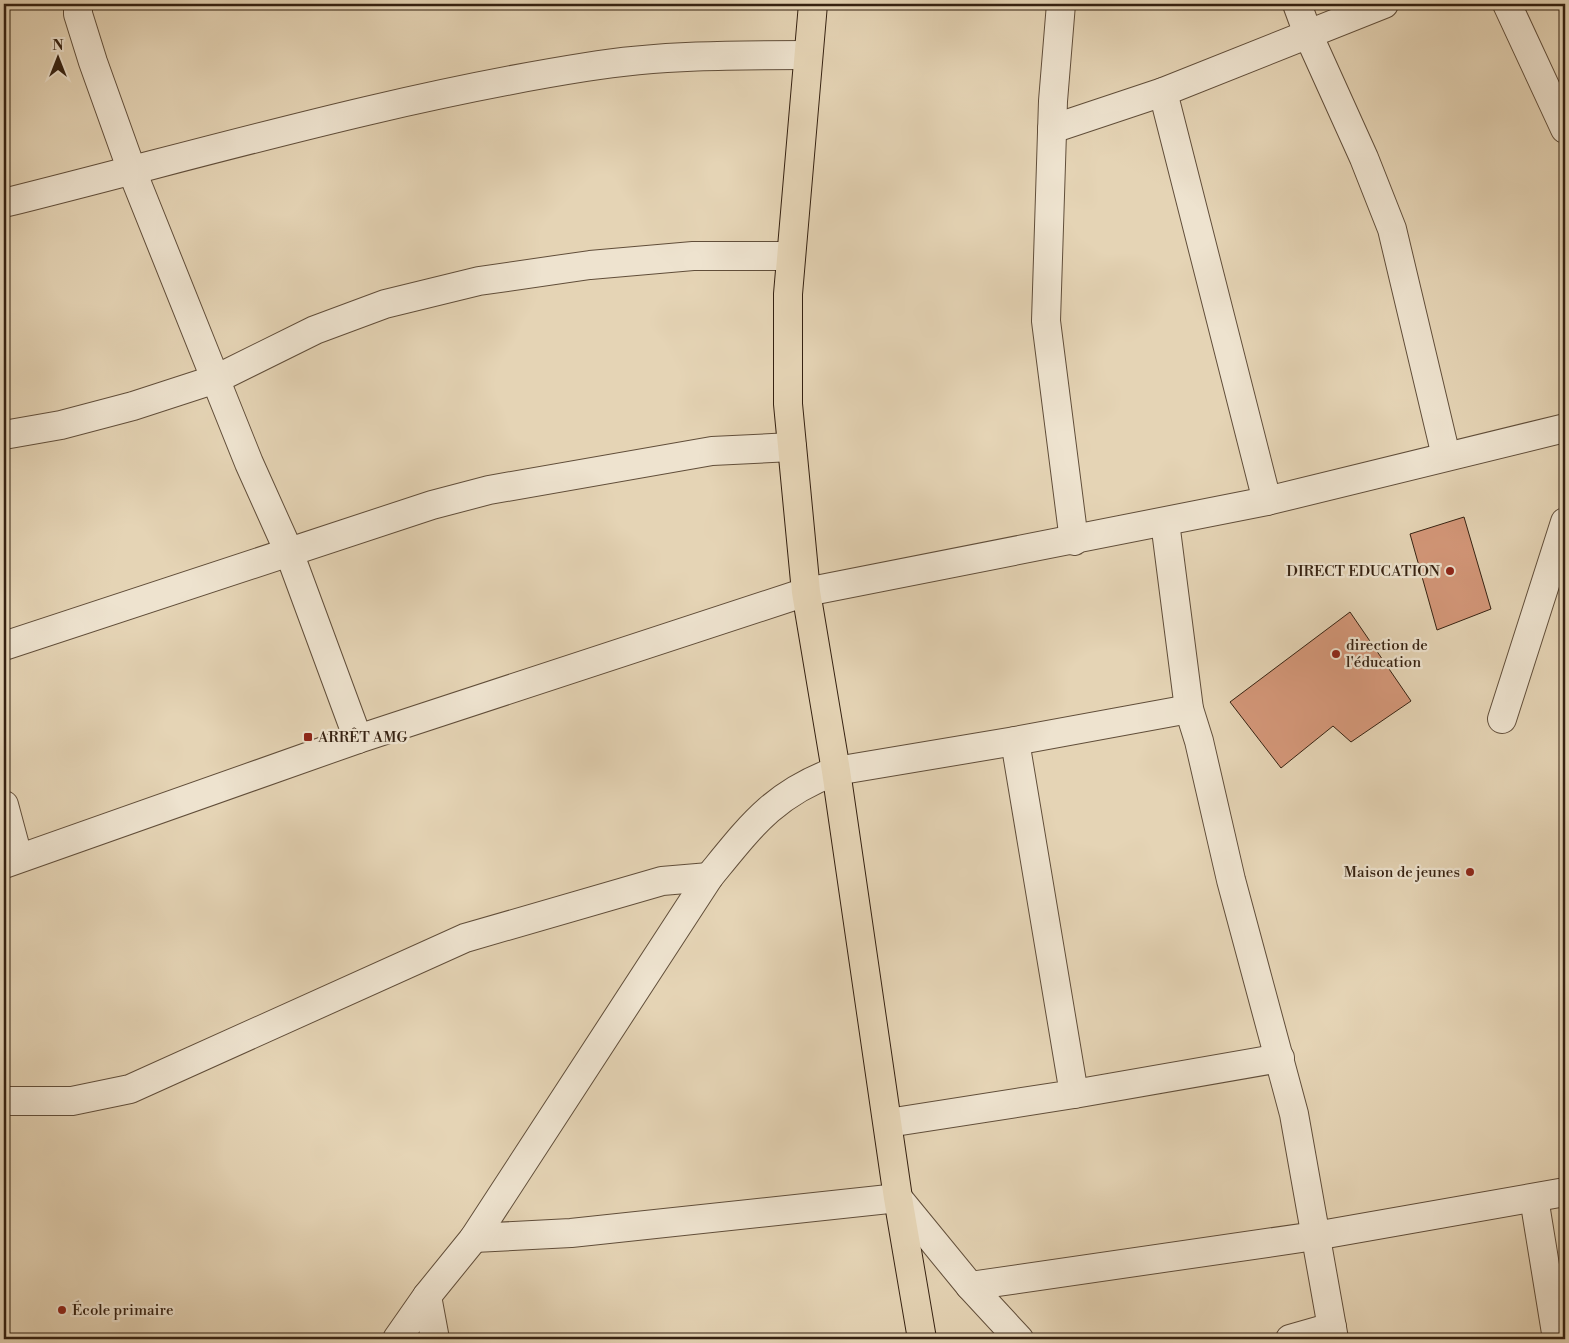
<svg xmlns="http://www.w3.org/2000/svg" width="1569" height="1343" viewBox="0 0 1569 1343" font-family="'Libre Bodoni',serif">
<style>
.building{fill:#d49779;stroke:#352111}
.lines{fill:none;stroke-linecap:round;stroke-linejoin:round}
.minor-casing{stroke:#614e3a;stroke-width:30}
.major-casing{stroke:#352111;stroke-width:30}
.minor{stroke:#eee3cf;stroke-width:28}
.major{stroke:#e5d4b5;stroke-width:28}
.poi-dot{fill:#8f2418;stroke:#eee3cf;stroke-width:2}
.labels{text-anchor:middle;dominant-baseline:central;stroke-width:4.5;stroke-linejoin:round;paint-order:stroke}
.poi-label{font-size:15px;fill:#352111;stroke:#eee3cf;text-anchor:start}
</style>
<rect width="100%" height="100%" fill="#e5d4b5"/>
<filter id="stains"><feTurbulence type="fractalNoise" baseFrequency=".004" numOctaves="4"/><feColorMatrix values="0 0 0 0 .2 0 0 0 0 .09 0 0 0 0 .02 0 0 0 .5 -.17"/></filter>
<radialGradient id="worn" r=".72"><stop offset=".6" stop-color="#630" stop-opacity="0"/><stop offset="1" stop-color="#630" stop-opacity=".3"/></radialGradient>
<!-- building -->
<g class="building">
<polygon points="1464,517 1491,609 1437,630 1410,534"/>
<polygon points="1350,612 1411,701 1351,742 1333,726 1281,768 1230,702"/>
</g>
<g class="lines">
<defs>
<g id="minor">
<polyline points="78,4 78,14 93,62 132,171 249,463 289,552 358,739"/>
<polyline points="1061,4 1053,101 1046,321 1074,541"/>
<polyline points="1297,4 1308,34 1364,158 1392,229 1446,456"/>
<polyline points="1507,4 1565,129"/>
<polyline points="1163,92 1267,501"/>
<polyline points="1052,129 1163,92 1384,4"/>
<path d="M4 203C197 155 389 98 586 67 659 55 734 55 808 55"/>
<polyline points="4,435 61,425 133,406 216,379 315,330 385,304 479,281 590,265 693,256 791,256"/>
<polyline points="1165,522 1189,709 1199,741 1231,880 1294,1114 1334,1339"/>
<polyline points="4,646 432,505 489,490 712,451 792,447"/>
<polyline points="1502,719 1565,522"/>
<polyline points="4,805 18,857"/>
<polyline points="4,864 358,739 806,592 1267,501 1565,428"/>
<polyline points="1074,1094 1280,1058"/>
<polyline points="4,1101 72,1101 130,1089 465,938 662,881 709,877"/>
<polyline points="888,1123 1074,1094 1015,741"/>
<polyline points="1534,1198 1557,1339"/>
<polyline points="474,1238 571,1233 898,1198 970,1286 1019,1339"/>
<polyline points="970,1286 1315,1236 1565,1192"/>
<polyline points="427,1296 435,1339"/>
<path d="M397 1339 427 1296 474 1238 709 877C750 827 773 794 836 771L1015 741 1189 709"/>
<polyline points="1290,1339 1332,1327"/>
</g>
<polyline id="major" points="813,4 788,294 788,404 806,592 836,771 898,1198 922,1339"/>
</defs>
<!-- minor casing -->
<use href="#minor" class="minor-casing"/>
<!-- major casing -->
<use href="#major" class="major-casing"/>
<!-- minor -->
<use href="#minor" class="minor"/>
<!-- major -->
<use href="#major" class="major"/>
</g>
<!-- markers -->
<g class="poi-dot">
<circle cx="1450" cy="571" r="5"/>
<circle cx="1336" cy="654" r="5"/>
<rect x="303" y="732" width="10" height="10" rx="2.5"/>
<circle cx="1470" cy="872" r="5"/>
<circle cx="62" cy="1310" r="5"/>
</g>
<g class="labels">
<!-- poi labels -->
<g class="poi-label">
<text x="1440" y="571" text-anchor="end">DIRECT EDUCATION</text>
<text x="1346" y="645">direction de<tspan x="1346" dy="17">l'éducation</tspan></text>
<text x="318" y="737">ARRÊT AMG</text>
<text x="1460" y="872" text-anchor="end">Maison de jeunes</text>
<text x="72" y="1310">École primaire</text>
</g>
</g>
<!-- margin -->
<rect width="1569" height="1343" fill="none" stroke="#e5d4b5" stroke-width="20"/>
<rect x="5" y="5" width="1559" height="1333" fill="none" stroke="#352111" stroke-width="2.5"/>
<rect x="10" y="10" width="1549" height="1323" fill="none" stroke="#352111"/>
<!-- north arrow -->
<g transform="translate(58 58)" stroke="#eee3cf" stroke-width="4" paint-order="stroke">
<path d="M0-4L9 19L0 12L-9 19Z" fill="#352111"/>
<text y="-8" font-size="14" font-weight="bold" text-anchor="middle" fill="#352111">N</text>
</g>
<rect width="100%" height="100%" filter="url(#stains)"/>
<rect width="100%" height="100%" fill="url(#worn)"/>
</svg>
